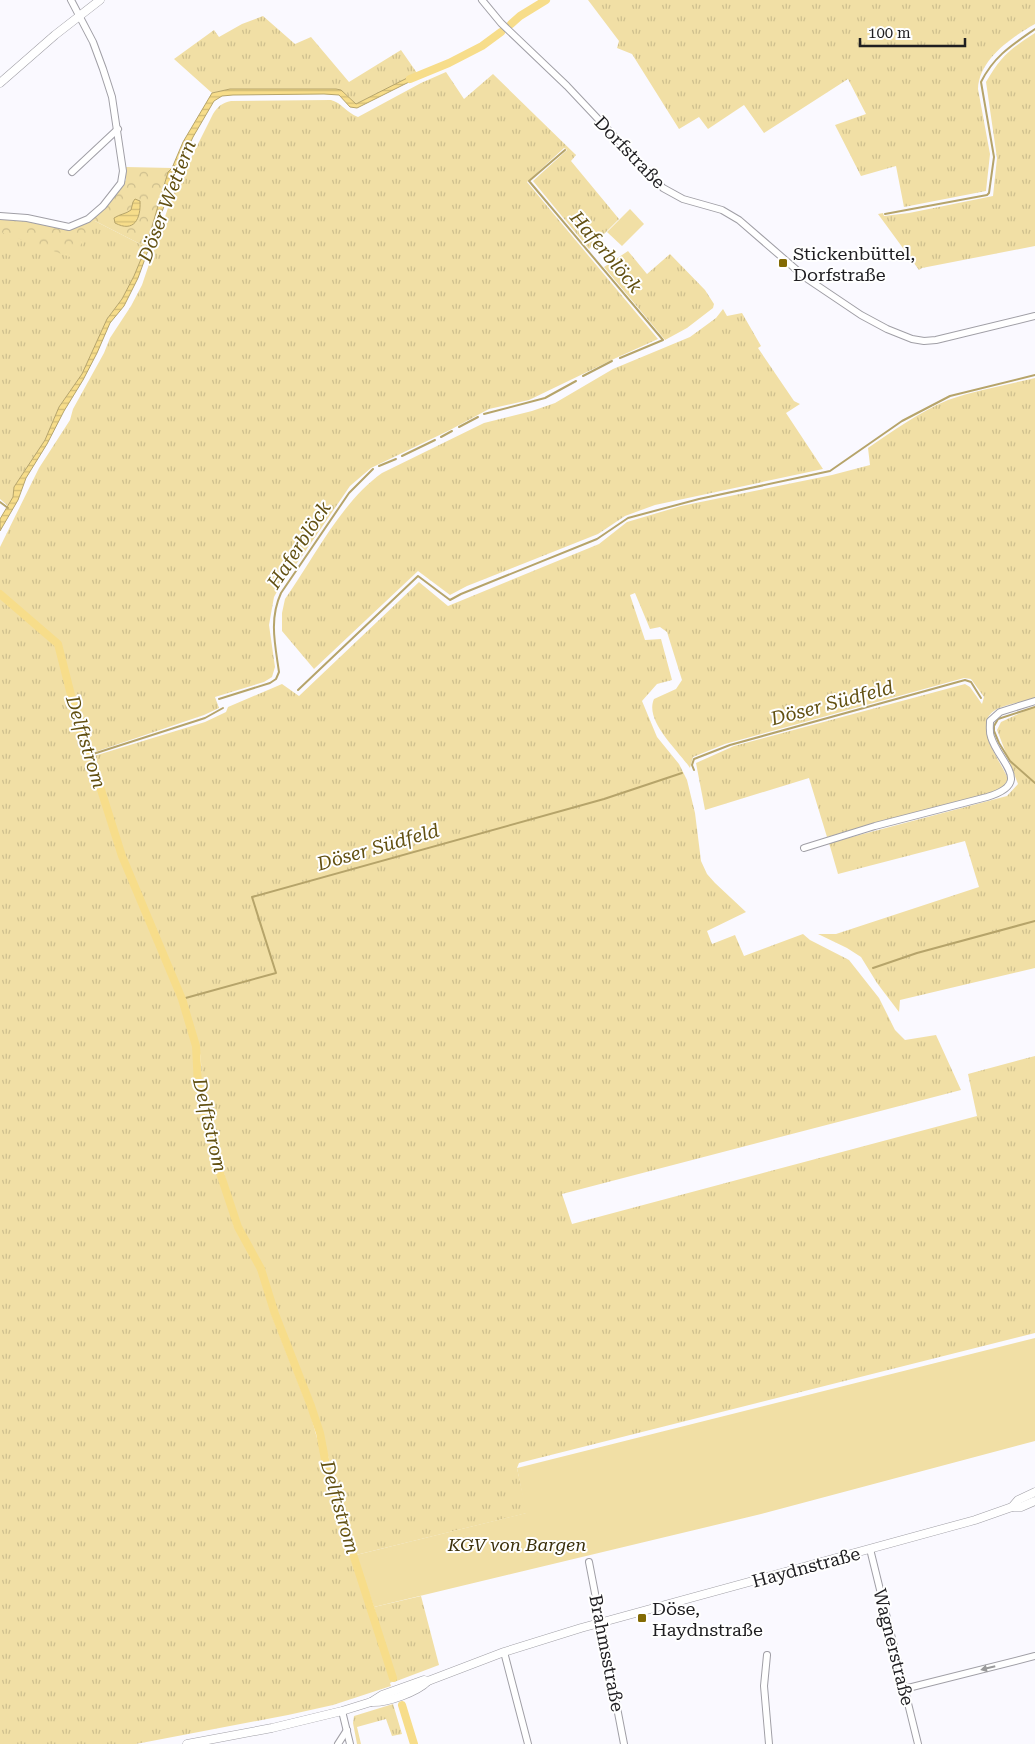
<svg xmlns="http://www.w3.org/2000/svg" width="1035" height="1744" viewBox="0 0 1035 1744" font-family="'Roboto Serif',serif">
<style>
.grass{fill:url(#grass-tufts)}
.forest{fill:url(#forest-crowns)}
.garden{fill:#f1dfa5}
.water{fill:url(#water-rules);stroke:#b6a46a}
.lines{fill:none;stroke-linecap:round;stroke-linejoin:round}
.stream{stroke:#b6a46a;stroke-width:2}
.canal{stroke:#f7dd8a;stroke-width:8}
.minor-casing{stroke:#a09fa6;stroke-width:8}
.tertiary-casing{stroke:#a09fa6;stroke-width:9}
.minor{stroke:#fff;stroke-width:6}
.tertiary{stroke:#fff;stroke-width:8}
.oneway{fill:#9a9a9b}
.poi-dot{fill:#836a04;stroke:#fff;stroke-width:2}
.labels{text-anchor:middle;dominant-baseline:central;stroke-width:4;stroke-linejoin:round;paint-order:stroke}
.street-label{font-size:18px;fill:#1f1e21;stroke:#fff}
.poi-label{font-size:18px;fill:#1f1e21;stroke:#fff;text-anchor:start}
.park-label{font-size:18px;font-style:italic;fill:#3b300b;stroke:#fff}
.water-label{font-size:19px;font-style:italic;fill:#625011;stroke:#fff}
</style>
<defs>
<pattern id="grass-tufts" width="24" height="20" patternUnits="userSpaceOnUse" patternTransform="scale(1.25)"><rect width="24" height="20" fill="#f1dfa5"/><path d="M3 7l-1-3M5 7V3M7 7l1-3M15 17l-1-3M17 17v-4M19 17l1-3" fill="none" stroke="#cebf8e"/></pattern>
<pattern id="forest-crowns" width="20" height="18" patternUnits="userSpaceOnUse" patternTransform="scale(1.25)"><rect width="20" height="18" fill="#f1dfa5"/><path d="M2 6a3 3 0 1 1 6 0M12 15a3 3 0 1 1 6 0" fill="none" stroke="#cebf8e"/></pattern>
<pattern id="water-rules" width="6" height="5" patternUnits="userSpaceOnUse" patternTransform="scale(1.25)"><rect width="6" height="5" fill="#f7dd8a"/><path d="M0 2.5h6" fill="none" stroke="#d3bd77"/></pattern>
</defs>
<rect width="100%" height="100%" fill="#faf9ff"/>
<!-- grass -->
<g class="grass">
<path d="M588 0H1035V24C1012 37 979 59 978 89L990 154 986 191 904 207 896 166 861 176 835 125 866 114 848 79 764 133 744 105 708 129 699 117 679 129 632 54 617 48 619 41Z"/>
<polygon points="263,16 295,44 311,37 349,82 401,50 417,73 356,104 341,90 336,89 230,89 212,93 174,59 214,30 219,37 242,24"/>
<path d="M1035 33V246L922 268 919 270 878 214 883 213 884 216 909 213 993 196 997 158 986 82C1001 56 1010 49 1035 33Z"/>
<path d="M446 72 464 99 493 74 576 155 571 161 619 219 589 249 533 181 567 150 564 148 527 182 658 339 616 358 529 400 489 409 450 430 371 468 350 486 300 559 283 581 274 597 269 625 275 667 272 677 264 682 215 697 219 708 204 715 92 753 84 738 79 714 59 641 0 590V547L39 468 70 420 73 409 104 353 110 338 131 306 142 285 172 196 213 114C218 106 222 103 231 101L331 100C342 103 347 113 358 117L421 83Z"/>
<polygon points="95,221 146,247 134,276 122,299 107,319 82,374 59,407 45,440 14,487 13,497 8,506 0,499 0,232"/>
<polygon points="628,251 647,274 670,254 705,290 714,304 713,308 687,328 665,340 604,267"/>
<path d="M723 309 727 316 742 313 761 346 758 348 794 401 800 404 786 413 823 469 655 505 625 516 598 534 467 586 450 595 418 571 314 669 282 631V613L285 599C314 558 341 502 382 473L484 423 532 411 555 403 613 369 690 337 716 318Z"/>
<path d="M1035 378V698C1023 702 1008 704 997 709 970 723 1001 761 1008 779L1003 788 994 793 827 837 809 778 705 810 696 763 734 746 965 684 970 687 982 704 984 697 971 679 964 678 725 744 693 757 690 768C679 751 644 721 654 699L676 689 682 680 667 632 660 627 650 629 635 593 630 595 645 640 661 639 672 680 657 684 642 701 657 737 679 764 687 780 695 813 701 861 707 874 715 883 746 912 707 931 712 944 735 935 744 956 803 934 810 940 849 960 879 998 895 1030 905 1040 936 1035 961 1090 562 1194 572 1224 977 1116 968 1074 1035 1056V1333L519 1463 517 1468 527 1513 356 1555 314 1406 276 1313 264 1270 240 1225 229 1192 200 1083C204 1057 198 1043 190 1019L122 847 94 756 205 722 226 712 228 707 282 684 299 696 419 582 448 606 599 544 627 522 681 506 832 475 870 465 868 448C893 431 919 412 948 400 976 390 1006 385 1035 378Z"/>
<polygon points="0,596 56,644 73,707 79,737 89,756 111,830 179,1000 195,1053 195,1086 204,1112 220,1183 234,1226 260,1274 272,1316 310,1413 349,1553 392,1682 390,1683 391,1686 333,1705 288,1715 136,1744 0,1744"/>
<polygon points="1035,706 1035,968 900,1000 899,1012 877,983 861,957 847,948 818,934 836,934 979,887 965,841 838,874 829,843 1007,796 1018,784 997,730 1001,722"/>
<polygon points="421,1596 439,1665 394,1682 374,1607"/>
<polygon points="393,1704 402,1734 392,1736 386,1719 357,1727 361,1744 357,1744 353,1723 354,1716"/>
</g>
<!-- forest -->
<path class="forest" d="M126 167 172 168C164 178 163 190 160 201 156 217 149 231 146 247L95 221 73 258 0 232V217L27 220 69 229 89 220 126 180Z"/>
<!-- garden -->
<g class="garden">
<polygon points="630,209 644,224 622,246 607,232"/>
<polygon points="1035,1338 1035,1441 757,1515 374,1607 356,1555 526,1513 517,1468"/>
</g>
<!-- water -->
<g class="water">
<polygon points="417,73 419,77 357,108 350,107 339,95 324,94 233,95 222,96 214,101 193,137 175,176 138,278 124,306 110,323 97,353 83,380 64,411 47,444 26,478 18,500 0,531 0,519 13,497 14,487 45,440 59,407 82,374 107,319 122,299 134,276 146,247 168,172 172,168 183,142 212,93 230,89 336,89 341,90 356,104"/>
<path d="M135 199 140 201C141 219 134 233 115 223L114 218C120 214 126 214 131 210L133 202Z"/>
</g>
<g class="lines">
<!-- stream -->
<g class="stream">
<polyline points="565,150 529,181 663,340 620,358"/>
<path d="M885 214 987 195 989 193 994 157 981 82C994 56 1012 45 1035 29"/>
<polyline points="583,376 612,361"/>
<polyline points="484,414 545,398 576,381"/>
<polyline points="459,427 478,417"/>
<polyline points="441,437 452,431"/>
<polyline points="402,456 435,440"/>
<polyline points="379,466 396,459"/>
<polyline points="0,502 8,508"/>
<polyline points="298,690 418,576 450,600 461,594 597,539 628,518 699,499 830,471 902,421 950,396 1035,375"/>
<path d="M219 699 270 683 276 679 279 672C275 644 269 619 281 593L349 493 373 469"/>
<polyline points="1035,707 998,719 994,726 994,731 999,743 1010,761 1035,783"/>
<polyline points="90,755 205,718 223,708"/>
<polyline points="694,770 692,765 694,759 730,745 965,680 971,682 981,698"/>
<polyline points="873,968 917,953 1035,921"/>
<polyline points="182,999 276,973 252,897 604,799 682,773"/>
</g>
<!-- canal -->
<g class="canal">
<polyline points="511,24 520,16 546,0"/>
<polyline points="410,79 449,63 482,46 501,32"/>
<polyline points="0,594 58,644 82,738 90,755 122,856 182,999 196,1046 198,1086 212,1135 219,1170 238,1227 261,1269 275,1314 311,1406 320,1433 327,1470 340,1514 393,1678"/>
<polyline points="402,1705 414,1744"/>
</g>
<defs>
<g id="minor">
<polyline points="482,0 501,23 567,86 663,188 683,199 722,210 739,220 806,278 861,315 887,329 912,339 924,341 936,340 1035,316"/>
<polyline points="72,172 118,129"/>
<polyline points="0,216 27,218 69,227 88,219 103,206 121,183 123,171 112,97 103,69 93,42 71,0"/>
<path d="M804 848 875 826 987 797C1034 783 999 763 991 737 989 732 990 727 990 721L1000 712 1035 701"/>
<polyline points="870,1549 918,1744"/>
<polyline points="589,1562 624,1744"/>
<polyline points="504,1652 528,1744"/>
<polyline points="767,1655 764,1686 769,1744"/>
<polyline points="904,1689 1035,1656"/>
<polyline points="342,1711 350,1744"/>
<polyline points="338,1744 347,1730"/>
</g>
<g id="tertiary">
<polyline points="0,83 55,35 100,0"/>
<polyline points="1012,1507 1018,1500 1035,1492"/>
<path d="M371 1702C387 1703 417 1692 428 1681"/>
<polyline points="187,1744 272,1728 342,1711 371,1702 382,1695 424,1680 428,1681 504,1652 581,1628 975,1520 1012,1507 1021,1507 1035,1501"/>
</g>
</defs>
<!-- minor casing -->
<use href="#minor" class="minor-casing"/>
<!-- tertiary casing -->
<use href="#tertiary" class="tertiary-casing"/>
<!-- minor -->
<use href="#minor" class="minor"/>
<!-- tertiary -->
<use href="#tertiary" class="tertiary"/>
</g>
<!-- one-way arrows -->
<defs><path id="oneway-solid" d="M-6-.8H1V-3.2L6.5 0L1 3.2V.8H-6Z" transform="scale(1.25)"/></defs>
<use class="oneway" href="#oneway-solid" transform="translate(988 1668) rotate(166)"/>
<!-- markers -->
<g class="poi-dot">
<rect x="778" y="258" width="10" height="10" rx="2.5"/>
<rect x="637" y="1613" width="10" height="10" rx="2.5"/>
</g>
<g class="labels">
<!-- street labels -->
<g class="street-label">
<text transform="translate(630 152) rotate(46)">Dorfstraße</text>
<text transform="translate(806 1567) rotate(-15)">Haydnstraße</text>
<text transform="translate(894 1647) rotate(76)">Wagnerstraße</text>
<text transform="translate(607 1653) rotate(79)">Brahmsstraße</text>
</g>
<!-- poi labels -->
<g class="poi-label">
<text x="793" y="253">Stickenbüttel,<tspan x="793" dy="21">Dorfstraße</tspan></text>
<text x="652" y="1608">Döse,<tspan x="652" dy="21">Haydnstraße</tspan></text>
</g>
<!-- park labels -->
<g class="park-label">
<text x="517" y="1544">KGV von Bargen</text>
</g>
<!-- water labels -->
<g class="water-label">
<text transform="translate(167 201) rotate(-69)">Döser Wettern</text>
<text transform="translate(606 252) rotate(50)">Haferblöck</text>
<text transform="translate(299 545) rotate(-57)">Haferblöck</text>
<text transform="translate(832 703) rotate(-15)">Döser Südfeld</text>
<text transform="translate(86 742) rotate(73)">Delftstrom</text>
<text transform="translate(378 847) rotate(-16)">Döser Südfeld</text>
<text transform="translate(210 1125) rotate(77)">Delftstrom</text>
<text transform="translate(340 1507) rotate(74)">Delftstrom</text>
</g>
</g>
<!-- scale -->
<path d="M860 38v8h105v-8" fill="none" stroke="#1f1e21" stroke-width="2.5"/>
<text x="868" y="38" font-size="15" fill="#1f1e21" stroke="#ffffff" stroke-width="4" paint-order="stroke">100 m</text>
</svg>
